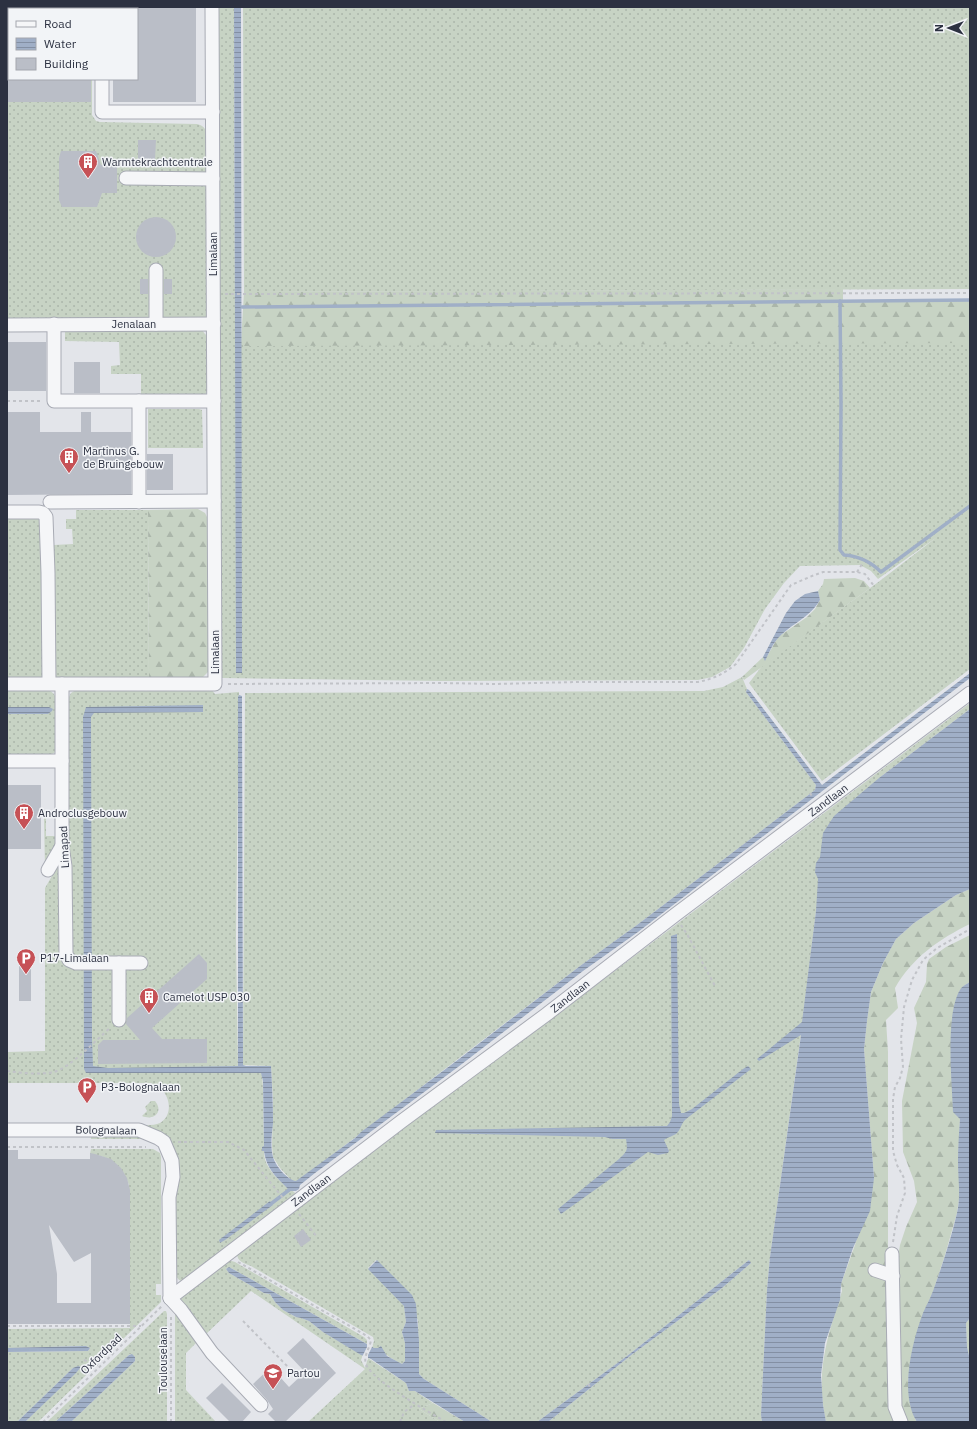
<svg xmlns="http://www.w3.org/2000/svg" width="977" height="1429" viewBox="0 0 977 1429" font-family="'IBM Plex Sans',sans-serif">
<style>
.grass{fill:url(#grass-dots)}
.forest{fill:url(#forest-firs)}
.water{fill:url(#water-rules)}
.pier{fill:#e3e5ea}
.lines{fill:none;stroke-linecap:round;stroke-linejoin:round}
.stream{stroke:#a0afc7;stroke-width:3.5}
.building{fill:#babec7;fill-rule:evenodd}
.minor-casing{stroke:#a8abb4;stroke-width:15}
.path{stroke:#c1c3c8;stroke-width:2;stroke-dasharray:3 3;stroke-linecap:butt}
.minor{stroke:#f5f6f8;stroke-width:13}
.labels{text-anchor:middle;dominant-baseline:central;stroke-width:3;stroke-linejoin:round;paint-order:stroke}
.poi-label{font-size:11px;fill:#2c3141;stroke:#f2f4f7;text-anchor:start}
.street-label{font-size:11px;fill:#2c3141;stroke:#f2f4f7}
</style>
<defs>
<pattern id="grass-dots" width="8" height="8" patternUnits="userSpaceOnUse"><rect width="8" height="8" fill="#c7d3c4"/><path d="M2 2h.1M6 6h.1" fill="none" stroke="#abb6aa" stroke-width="1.8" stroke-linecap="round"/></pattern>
<pattern id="forest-firs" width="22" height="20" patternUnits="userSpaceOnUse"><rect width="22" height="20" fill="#c7d3c4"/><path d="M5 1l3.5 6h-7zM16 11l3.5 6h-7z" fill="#abb6aa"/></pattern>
<pattern id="water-rules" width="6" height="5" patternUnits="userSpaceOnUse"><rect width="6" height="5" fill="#a0afc7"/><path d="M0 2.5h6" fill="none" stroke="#838fa3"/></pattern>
</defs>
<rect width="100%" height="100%" fill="#e3e5ea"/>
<!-- grass -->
<g class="grass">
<polygon points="29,7 92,7 92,9 26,9"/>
<polygon points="218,7 234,7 235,320 241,343 970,343 970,669 822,781 749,683 762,666 877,583 937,537 878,579 871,571 860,565 800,566 784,583 765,609 744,648 730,667 712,677 698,680 443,681 223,678 219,675"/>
<polygon points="243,7 970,7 970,289 244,292"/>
<path d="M9 23V79H92V115L96 121 100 122 197 124C204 126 205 128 207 134V316L202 320H7V25Z"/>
<polygon points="65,330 202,330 208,338 207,391 205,396 141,396 141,374 111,374 111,366 120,365 119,342 65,341"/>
<polygon points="148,409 199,409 202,410 203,448 148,448"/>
<polygon points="76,510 148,510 149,678 58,679 53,673 53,546 54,545 73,544 72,529 66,529 66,519 76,519"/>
<polygon points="7,516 37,517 43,521 44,675 40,678 7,679"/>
<polygon points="742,677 747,689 746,692 816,785 815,790 637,925 580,966 298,1181 292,1181 280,1168 273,1157 272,1146 273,1100 271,1066 243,1065 245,693 704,691 723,687"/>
<path d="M211 689 215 694 239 692 236 938 238 1072H260L262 1075C264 1096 263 1118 264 1139 264 1148 263 1159 268 1166 275 1179 288 1187 299 1196L184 1282 179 1280 175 1275V1187L177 1163 138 1125C144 1125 154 1126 160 1123 172 1116 171 1099 162 1090 159 1087 155 1085 151 1083H7V1052L45 1051V888L68 848V699L71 693 76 690Z"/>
<path d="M7 690C18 690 41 687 50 691 54 693 55 696 57 699V749L54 753 47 756H7Z"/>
<path d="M970 703V709L879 778 816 911 801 1034 770 1257 767 1290 761 1415 762 1422H548L630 1356 722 1288 751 1263 749 1260 627 1356 537 1422H492L424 1379 419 1374 418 1320 376 1260 368 1268 404 1305 406 1322 402 1332 405 1343V1361L402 1364C390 1359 384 1351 372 1347L374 1341 373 1337 251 1266C244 1263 237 1262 237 1253L401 1129 551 1019Z"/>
<polygon points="46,817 46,836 57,836 57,848 45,868 44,818"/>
<path d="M151 1101H155C164 1112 154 1121 142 1116L147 1111 145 1107Z"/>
<polygon points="91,1133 138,1134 145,1139 91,1139"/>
<path d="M91 1149H153L160 1153 161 1157V1284H156V1295H161V1302L38 1422H25L80 1368H73L17 1422H7V1352L88 1351 90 1348 86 1346 7 1348V1329L130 1328 129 1185C123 1166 110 1156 90 1154Z"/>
<polygon points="228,1260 235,1262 364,1337 367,1340 367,1344 229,1267 226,1269 229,1273 264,1293 270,1294 275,1302 283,1310 296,1317 301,1318 309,1321 323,1332 363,1355 361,1360 365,1368 368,1358 406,1383 409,1391 415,1391 433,1403 419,1409 440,1422 308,1422 365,1369 251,1291 204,1336 180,1302 179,1298"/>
<polygon points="164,1311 166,1311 167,1314 167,1422 71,1422 135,1361 135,1357 130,1354 55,1422 47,1422"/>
<polygon points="175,1312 177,1312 196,1343 186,1353 186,1390 216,1422 175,1422"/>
</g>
<!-- forest -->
<g class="forest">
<polygon points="7,7 29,7 26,9 9,9 9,23 7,25"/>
<polygon points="843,289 843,301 970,301 970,343 244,346 241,343 244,292"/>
<polygon points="198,509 205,513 208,519 208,672 202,678 149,678 148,510"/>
<polygon points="855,578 864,581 870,588 744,680 742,677 763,657 765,660 778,637 807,617 815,609 820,600 818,591 823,584 824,579"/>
<path d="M970 889V924C939 939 912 958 895 988L898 1008 886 1020 888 1052V1303L895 1422H826C815 1372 827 1338 842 1291L841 1284 855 1245 874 1178 864 1049 867 1021 871 992 883 963 896 939 914 923 956 895Z"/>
<polygon points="970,935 970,982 965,985 954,1006 951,1040 960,1119 958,1161 960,1192 957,1213 945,1255 933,1292 923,1314 912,1353 908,1380 915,1419 917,1422 905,1422 899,1404 898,1257 900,1245 906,1227 917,1202 914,1181 903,1152 902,1101 917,1023 914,1008 926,982 927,964 929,959 946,947"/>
<polygon points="970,1318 970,1360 967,1347 966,1323"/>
<polygon points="433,1403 465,1422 440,1422 419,1409"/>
</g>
<!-- water -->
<g class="water">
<polygon points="234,7 241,7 242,673 236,673 236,664"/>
<path d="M818 591 820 600C809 618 793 623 779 637 773 643 769 653 765 661L763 657 786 613 795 601 805 594Z"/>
<path d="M970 673V678L638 932 583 971 458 1067 315 1173 300 1185 299 1189 296 1191H290C277 1177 267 1171 264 1151H262V1147L264 1146 263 1081 261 1073H86L84 1069 83 717 86 707 203 705V712L94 713 91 717 92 1039 93 1066 108 1068 238 1066V697L239 695 242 696 243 1062V1065L246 1066H271C272 1085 273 1104 273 1123 272 1133 270 1146 273 1157 275 1165 287 1180 296 1181L355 1138 361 1132 459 1059 580 966 637 925 815 790 816 785 746 692 747 689 749 690 822 785Z"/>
<polygon points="7,707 49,707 53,709 52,711 48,714 7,714"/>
<polygon points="970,709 970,889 956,895 914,923 896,939 883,963 871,992 867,1021 864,1049 874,1178 870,1211 853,1248 841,1284 840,1300 825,1343 821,1375 823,1405 826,1422 762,1422 761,1415 767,1290 770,1257 801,1035 759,1061 757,1059 802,1022 816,911 818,879 815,872 816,863 820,857 823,833 834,816 879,778"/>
<path d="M677 934 679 1104 681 1113H684L692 1109 743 1069 748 1066 751 1069 686 1119C681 1123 681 1130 676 1134 673 1136 668 1137 664 1140L669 1151 668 1153 658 1155 648 1152 561 1214 558 1209 619 1159C627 1151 628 1151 626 1139H612L605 1137 435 1133 436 1130 667 1126 670 1122 672 1116 671 936Z"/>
<path d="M970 982V1318L966 1323 967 1347 970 1360V1422H917C899 1394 912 1342 923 1313 926 1306 930 1299 933 1291 942 1266 951 1239 957 1213 961 1195 958 1180 958 1161 958 1147 959 1133 960 1119L953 1112C952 1082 945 1014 960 990 962 986 967 984 970 982Z"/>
<polygon points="270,1201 273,1205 225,1240 220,1243 219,1240"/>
<polygon points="377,1260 412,1295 416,1304 419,1341 419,1374 424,1379 492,1422 465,1422 415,1391 409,1391 406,1383 371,1359 361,1355 323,1332 309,1321 301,1318 296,1317 283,1310 275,1302 270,1294 264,1293 229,1273 226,1269 229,1267 374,1348 378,1348 381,1346 387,1356 402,1364 405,1361 405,1343 402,1332 406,1322 404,1306 368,1269"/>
<polygon points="749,1260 751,1263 722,1288 630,1356 548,1422 537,1422 627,1356"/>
<polygon points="86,1346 90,1348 88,1351 7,1352 7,1348"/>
<polygon points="132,1354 135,1357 135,1361 71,1422 55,1422 129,1355"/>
<polygon points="78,1366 81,1367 76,1373 25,1422 17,1422 73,1368"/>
</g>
<!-- pier -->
<polygon class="pier" points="367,1343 373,1345 368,1355 368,1360 362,1357 367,1347"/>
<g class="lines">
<!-- stream -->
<g class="stream">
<path d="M840 301 841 404 840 550 844 555C858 556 871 562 881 572L970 506"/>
<polyline points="242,307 970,300"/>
<polyline points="272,1203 289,1190"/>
</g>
</g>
<!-- building -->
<g class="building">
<polygon points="137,7 196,7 196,102 113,102 113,79 137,79"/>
<rect x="7" y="79" width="84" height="23"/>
<polygon points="138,140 156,140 155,159 138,159"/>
<polygon points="61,151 96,151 101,165 117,165 117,193 102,193 97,207 62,207 59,200 59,158"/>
<circle cx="156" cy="237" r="20"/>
<rect x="140" y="279" width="8" height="15"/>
<rect x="164" y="279" width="8" height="15"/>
<rect x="7" y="342" width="39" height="49"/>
<rect x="74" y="362" width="26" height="31"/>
<polygon points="7,412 40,412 40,432 81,432 81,412 91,412 91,432 131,432 131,494 7,495"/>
<rect x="147" y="454" width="26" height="36"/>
<rect x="7" y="785" width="34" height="64"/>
<polygon points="199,954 207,963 207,979 152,1028 162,1039 207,1039 207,1063 98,1064 98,1045 103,1040 140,1040 126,1024 127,1018"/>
<rect x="19" y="965" width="12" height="36"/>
<path d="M7 1150H18V1159H90V1153L95 1154 111 1159 121 1168 127 1178 130 1190V1324H7ZM49 1225 74 1262 91 1253V1303H57V1274Z"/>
<polygon points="303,1229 311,1240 301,1247 294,1236"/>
<polygon points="303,1338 336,1373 285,1422 276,1422 268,1414 273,1409 267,1400 253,1384 271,1367 289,1387 305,1372 287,1353"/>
<polygon points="222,1383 251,1412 242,1422 230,1422 206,1398"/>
</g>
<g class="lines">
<defs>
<g id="minor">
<polyline points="102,7 102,9"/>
<polyline points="102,79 102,112 213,112"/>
<polyline points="126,178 213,179"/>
<polyline points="156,270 156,324"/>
<polyline points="54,324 54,401 214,401"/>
<polyline points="7,325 214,324"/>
<polyline points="139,401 139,502"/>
<polyline points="50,502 214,501"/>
<polyline points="7,512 39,512 43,513 46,517 48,573 49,683"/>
<polyline points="7,684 215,684 212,7"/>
<polyline points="62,684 62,846 65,866 66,954 69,960 76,963 119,963 119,1020"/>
<polyline points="7,761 62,761"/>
<polyline points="48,870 62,846"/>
<polyline points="119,963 141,963"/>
<polyline points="7,1130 139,1130 158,1138 164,1142 172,1161 173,1177 169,1197 170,1298"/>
<polyline points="892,1254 895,1407 901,1422"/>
<polyline points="875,1270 893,1276"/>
<polyline points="170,1298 402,1121 547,1014 675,915 970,693"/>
<polyline points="170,1298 181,1310 212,1353 261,1405"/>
</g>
</defs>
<!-- minor casing -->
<use href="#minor" class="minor-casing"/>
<!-- path -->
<g class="path">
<polyline points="225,294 970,293"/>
<polyline points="7,401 43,401"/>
<polyline points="857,572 862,564"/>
<path d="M228 684 443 683 495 684 577 682H698C713 679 724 674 736 664L791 585 812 576 823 572H857L865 574 874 586"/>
<polyline points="810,793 813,798"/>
<polyline points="681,925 687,934 715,986"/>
<path d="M7 1071C22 1073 39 1075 54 1072 71 1067 96 1040 110 1028"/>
<polyline points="178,1142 228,1142 244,1150 283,1198"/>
<polyline points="7,1147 146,1147"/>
<polyline points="299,1214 317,1237"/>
<polyline points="893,1242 897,1216 905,1193 904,1178 897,1165 893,1151 893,1099 895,1087 900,1078 903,1067 901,1039 904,1007 912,980 923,960 937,948 970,929"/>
<path d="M238 1262 367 1336 371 1340C370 1348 363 1356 366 1364 371 1380 429 1412 446 1422"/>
<polyline points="243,1321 292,1371"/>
<polyline points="7,1326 141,1326"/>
<polyline points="84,1360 100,1366"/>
<polyline points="588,1384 591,1388"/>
<polyline points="43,1422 162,1306"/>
<polyline points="171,1422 171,1317"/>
<polyline points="400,1422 404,1412 415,1404"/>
</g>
<!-- minor -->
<use href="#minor" class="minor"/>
</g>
<!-- icons -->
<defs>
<symbol id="building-pin" viewBox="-11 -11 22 30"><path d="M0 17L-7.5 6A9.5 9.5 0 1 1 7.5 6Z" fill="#c65156" stroke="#f2f4f7"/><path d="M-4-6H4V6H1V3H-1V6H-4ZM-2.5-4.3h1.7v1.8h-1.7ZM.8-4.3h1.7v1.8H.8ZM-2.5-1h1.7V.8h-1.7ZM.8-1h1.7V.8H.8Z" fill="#fff"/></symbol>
<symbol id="parking-pin" viewBox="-11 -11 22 30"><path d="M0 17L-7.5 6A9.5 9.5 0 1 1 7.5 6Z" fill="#c65156" stroke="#f2f4f7"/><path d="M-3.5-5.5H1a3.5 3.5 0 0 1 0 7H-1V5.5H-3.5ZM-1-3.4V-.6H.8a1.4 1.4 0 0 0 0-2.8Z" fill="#fff"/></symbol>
<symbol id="school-pin" viewBox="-11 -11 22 30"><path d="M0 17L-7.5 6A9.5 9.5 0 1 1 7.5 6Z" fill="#c65156" stroke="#f2f4f7"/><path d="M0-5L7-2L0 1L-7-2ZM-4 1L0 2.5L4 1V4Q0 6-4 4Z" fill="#fff"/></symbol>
</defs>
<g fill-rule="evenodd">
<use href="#building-pin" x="77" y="151" width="22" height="30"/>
<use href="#building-pin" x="58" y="446" width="22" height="30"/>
<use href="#building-pin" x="13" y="802" width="22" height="30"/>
<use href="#parking-pin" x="15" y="947" width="22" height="30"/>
<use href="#building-pin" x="138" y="986" width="22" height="30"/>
<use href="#parking-pin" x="76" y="1076" width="22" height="30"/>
<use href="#school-pin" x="262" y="1362" width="22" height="30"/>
</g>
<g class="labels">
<!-- poi labels -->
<g class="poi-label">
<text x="102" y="162">Warmtekrachtcentrale</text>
<text x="83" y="451">Martinus G.<tspan x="83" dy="13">de Bruingebouw</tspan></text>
<text x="38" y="813">Androclusgebouw</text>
<text x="40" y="958">P17-Limalaan</text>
<text x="163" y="997">Camelot USP 030</text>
<text x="101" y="1087">P3-Bolognalaan</text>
<text x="287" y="1373">Partou</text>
</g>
<!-- street labels -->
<g class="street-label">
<text transform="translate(213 254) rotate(-90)">Limalaan</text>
<text x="134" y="324">Jenalaan</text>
<text transform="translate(215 652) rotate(-90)">Limalaan</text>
<text transform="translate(828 800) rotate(-37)">Zandlaan</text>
<text transform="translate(64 847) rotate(-93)">Limapad</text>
<text transform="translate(570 996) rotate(-38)">Zandlaan</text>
<text transform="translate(106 1130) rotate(1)">Bolognalaan</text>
<text transform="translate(311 1190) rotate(-37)">Zandlaan</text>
<text transform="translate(101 1354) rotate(-44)">Oxfordpad</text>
<text transform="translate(163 1360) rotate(-90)">Toulouselaan</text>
</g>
</g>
<!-- border -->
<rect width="977" height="1429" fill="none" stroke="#2c3141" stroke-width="16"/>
<!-- legend -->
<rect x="8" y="8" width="130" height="72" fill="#f2f4f7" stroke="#a3a6ae"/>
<rect x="16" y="21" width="20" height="6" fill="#f5f6f8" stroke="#a3a6ae"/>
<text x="44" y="28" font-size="12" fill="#2c3141">Road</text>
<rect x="16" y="38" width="20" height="12" fill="url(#water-rules)" stroke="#a3a6ae"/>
<text x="44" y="48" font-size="12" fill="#2c3141">Water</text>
<rect x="16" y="58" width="20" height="12" fill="#babec7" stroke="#a3a6ae"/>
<text x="44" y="68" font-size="12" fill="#2c3141">Building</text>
<!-- north arrow -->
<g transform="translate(949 28) rotate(270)" stroke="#f2f4f7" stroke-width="3" paint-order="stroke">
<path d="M0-3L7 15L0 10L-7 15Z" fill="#2c3141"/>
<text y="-6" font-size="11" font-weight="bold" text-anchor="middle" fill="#2c3141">N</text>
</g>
</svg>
